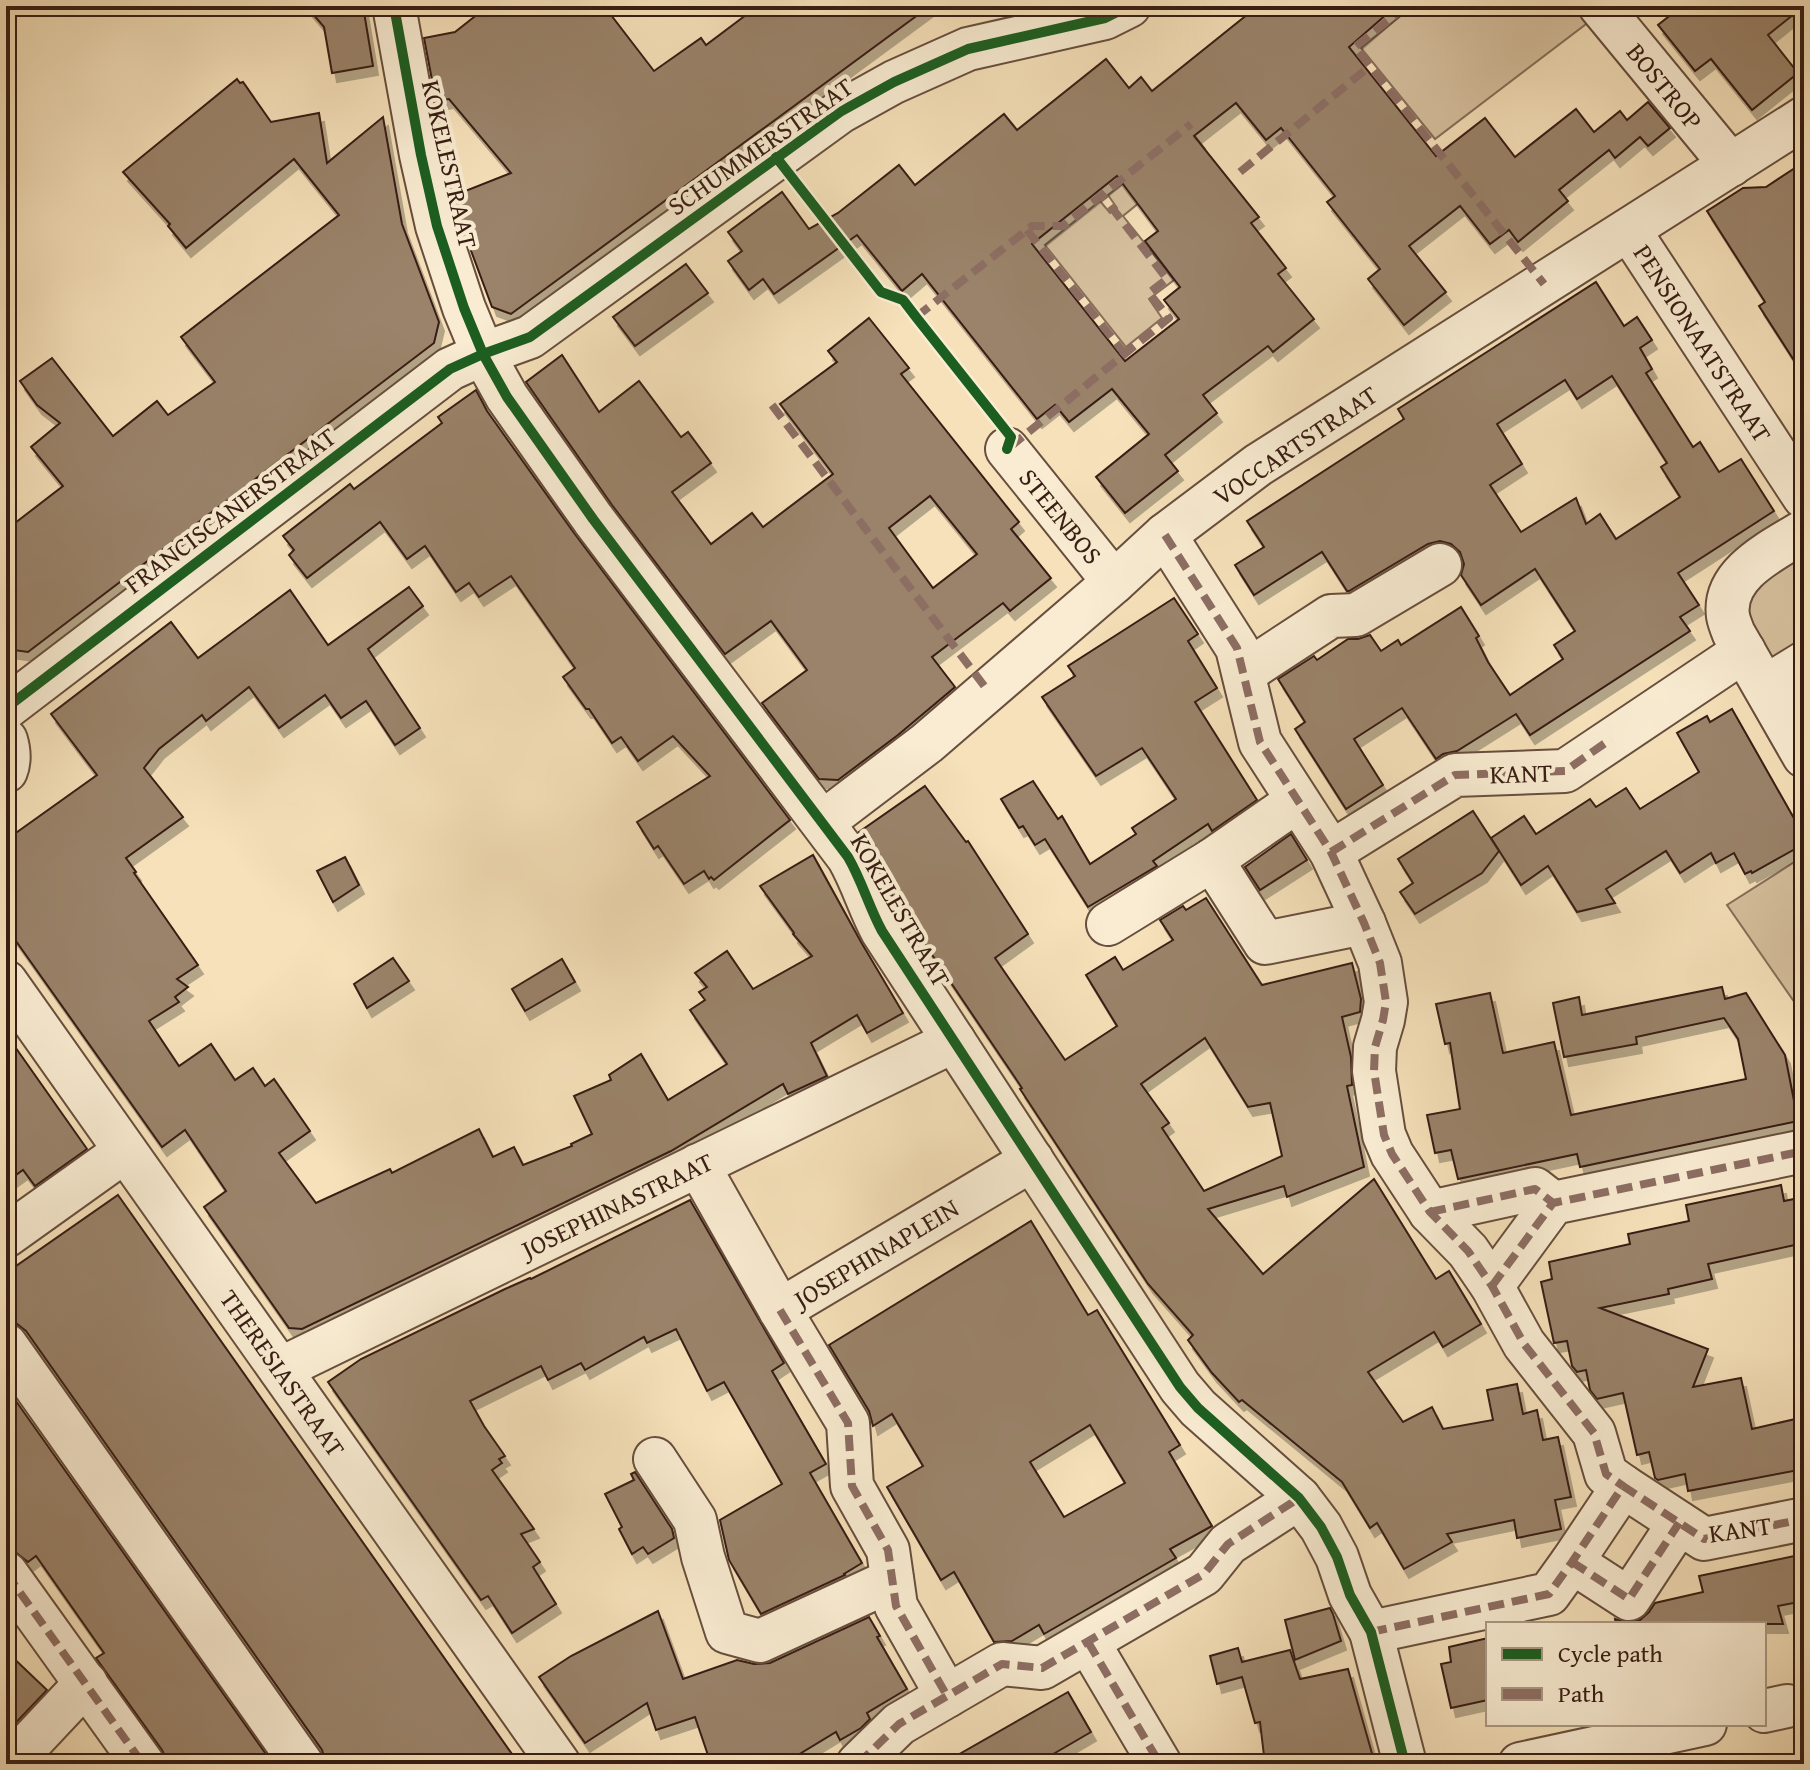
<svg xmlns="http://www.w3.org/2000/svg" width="1810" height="1770" viewBox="0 0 1810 1770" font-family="'Gentium Book Plus',serif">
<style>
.green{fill:#d6c09e;stroke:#866e58;stroke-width:2}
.building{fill:#9a836a;stroke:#371d13;stroke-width:2;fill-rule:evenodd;filter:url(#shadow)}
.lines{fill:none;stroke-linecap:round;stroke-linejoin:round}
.minor-casing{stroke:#674e3d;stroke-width:46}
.minor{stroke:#f9ecd2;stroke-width:42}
.quiet{stroke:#8d6e63;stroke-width:8;stroke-dasharray:16 8;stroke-linecap:butt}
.cycleway-casing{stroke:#f9ecd2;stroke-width:15}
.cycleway{stroke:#1b5e20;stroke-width:10}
.labels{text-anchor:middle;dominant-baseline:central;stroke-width:8;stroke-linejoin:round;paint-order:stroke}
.street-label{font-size:26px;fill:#371d13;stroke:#f9ecd2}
</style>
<defs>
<filter id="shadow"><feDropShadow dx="5" dy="9" stdDeviation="0" flood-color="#0004"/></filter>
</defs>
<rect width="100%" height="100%" fill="#f6e1ba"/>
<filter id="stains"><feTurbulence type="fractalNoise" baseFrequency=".0025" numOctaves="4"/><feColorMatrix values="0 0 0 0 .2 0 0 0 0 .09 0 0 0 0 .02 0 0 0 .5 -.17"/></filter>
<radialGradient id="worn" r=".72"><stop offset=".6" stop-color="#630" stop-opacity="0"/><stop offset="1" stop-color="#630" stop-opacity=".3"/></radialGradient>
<!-- green -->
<g class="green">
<polygon points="1413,6 1578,6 1590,21 1435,139 1361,48"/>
<polygon points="1191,131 1205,149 1123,216 1174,280 1149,299 1162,318 1126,347 1045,245 1100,201 1110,213 1117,208 1108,195"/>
<polygon points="1804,547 1804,654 1774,674 1746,628 1746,589"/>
<polygon points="1804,856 1804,1016 1727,905"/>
</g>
<!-- building -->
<g class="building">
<polygon points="306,6 363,6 373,66 332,73 324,27"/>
<polygon points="488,6 604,6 654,71 701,38 706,45 758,6 930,6 511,314 492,307 467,240 455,195 511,173 449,99 436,101 424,38 455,32"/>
<path d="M1258 6H1396L1349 47 1436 156 1485 118 1515 157 1576 109 1594 132 1620 111 1627 120 1648 102 1670 128 1648 146 1640 137 1615 158 1609 150 1559 190 1568 201 1518 242 1509 230 1490 244 1460 206 1409 246 1446 292 1404 325 1368 279 1380 269 1327 202 1335 196 1281 128 1266 140 1236 103 1194 136 1259 217 1251 223 1286 268 1278 274 1314 319 1273 352 1268 346 1203 395 1217 413 1165 455 1178 471 1125 513 1096 477 1149 434 1112 389 1069 422 1055 405 1037 419 922 274 902 291 857 235 774 294 763 279 749 290 728 261 742 251 728 232 782 192 809 229 838 213 899 165 915 185 1004 114 1017 130 1106 59 1129 88 1141 77 1152 91ZM1117 176 1158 231 1145 241 1180 287 1164 300 1179 319 1125 361 1032 244Z"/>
<polygon points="1682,6 1804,6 1768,35 1798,73 1752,110 1711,59 1695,71 1658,25"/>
<polygon points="237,79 240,83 243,82 271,122 319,113 327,163 383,117 402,224 439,322 434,343 28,652 6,649 6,530 63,486 31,447 60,423 37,405 20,381 52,358 113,436 157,401 168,415 215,382 181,337 339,215 294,159 186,248 168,226 170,224 123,172"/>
<polygon points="1804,162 1804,376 1759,306 1765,302 1707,211 1743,188 1766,187"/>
<polygon points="686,264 708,293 635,346 613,317"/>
<path d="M1596 282 1624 326 1637 317 1652 340 1640 348 1652 369 1646 373 1693 447 1700 442 1719 472 1741 459 1774 511 1678 573 1699 605 1680 617 1690 631 1530 735 1516 714 1457 751 1443 754 1436 759 1402 708 1354 739 1383 785 1346 809 1295 729 1305 722 1278 679 1314 656 1317 660 1348 639H1358L1370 635 1381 651 1398 640 1401 645 1461 607 1479 636 1476 638 1488 662 1510 695 1563 659 1554 645 1575 631 1535 569 1481 605 1461 575 1464 564 1460 552 1451 544 1440 541 1428 544 1349 591H1347L1322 552 1254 595 1235 565 1264 547 1247 521 1404 419 1398 409ZM1612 376 1667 463 1661 467 1680 497 1616 539 1600 514 1586 524 1576 498 1521 532 1490 485 1522 464 1497 424 1565 380 1577 399Z"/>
<path d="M869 318 909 368 901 374 1019 522 1011 529 1051 578 1010 611 1003 603 932 657 955 687 898 735 838 780 819 779 762 703 807 670 771 621 725 654 612 505 526 382 562 355 599 412 639 381 681 437 688 432 711 463 672 492 711 544 752 513 763 527 833 474 780 404 837 362 828 351ZM930 496 977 554 933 588 889 528Z"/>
<polygon points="476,390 487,411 574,533 790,820 714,880 711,877 709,879 704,871 684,884 658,846 654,849 637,822 710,776 673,736 638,761 621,737 612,743 589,709 586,709 563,677 575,668 511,576 479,597 469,583 456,592 425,546 407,559 380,522 307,578 289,555 294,550 283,536 350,484 354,489 442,423 438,417"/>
<polygon points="409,587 423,606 368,649 420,728 395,745 366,701 341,718 325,695 279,728 249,687 206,721 202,715 159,749 144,768 183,817 126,858 136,872 134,873 198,965 177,979 188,987 175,997 179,1002 149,1021 179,1066 211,1044 235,1080 253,1068 265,1086 274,1079 310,1131 279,1153 316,1203 390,1169 392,1173 479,1129 493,1157 514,1147 523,1165 572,1146 571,1144 592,1134 574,1096 611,1080 609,1075 641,1054 668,1100 727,1064 690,1010 705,1000 699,992 707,987 695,973 727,951 753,989 812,956 793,934 794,933 760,886 813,855 861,942 903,1013 867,1033 857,1015 811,1043 827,1076 788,1094 783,1084 671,1151 302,1329 289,1328 204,1207 226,1191 185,1130 162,1147 6,927 6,840 97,775 51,714 171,622 198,658 290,590 328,645"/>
<polygon points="1174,598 1198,634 1188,641 1217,688 1195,702 1257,800 1212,831 1208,824 1153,861 1157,866 1088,907 1045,839 1035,845 1023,826 1019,828 1001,799 1033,781 1058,819 1062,816 1090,864 1136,834 1132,828 1176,799 1142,748 1096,776 1042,697 1075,676 1068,666"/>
<polygon points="1732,709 1804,836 1804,844 1752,873 1751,871 1745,874 1734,853 1716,863 1711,853 1680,873 1666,851 1606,889 1615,903 1577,912 1548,866 1521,885 1491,838 1524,816 1536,834 1590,799 1596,807 1626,788 1640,809 1699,772 1677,733 1707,716 1710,722"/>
<path d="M925 786 966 842 968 841 1028 934 995 958 1065 1060 1117 1026 1086 975 1115 957 1123 970 1173 940 1160 920 1183 906 1186 910 1206 898 1262 985 1352 963 1361 999 1360 1012 1342 1017 1351 1057 1352 1085 1347 1086 1364 1167 1287 1197 1284 1186 1208 1209 1263 1274 1374 1179 1436 1279 1449 1271 1481 1324 1443 1347 1434 1332 1368 1372 1403 1422 1432 1407 1443 1429 1493 1420 1487 1390 1517 1384 1523 1414 1537 1410 1543 1440 1558 1437 1571 1497 1555 1500 1561 1529 1517 1538 1514 1520 1447 1534 1452 1542 1404 1569 1377 1523 1370 1528 1342 1482 1242 1400 1239 1402 1212 1373 1188 1340 1193 1335 1148 1284 1020 1089 1022 1088 893 897 875 856 859 832ZM1205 1038 1248 1107 1270 1103 1282 1156 1204 1191 1162 1128 1169 1123 1141 1084Z"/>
<polygon points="1473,811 1499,851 1482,873 1415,914 1400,892 1413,883 1398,859"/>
<polygon points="1291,834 1307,860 1260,890 1245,867"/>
<polygon points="345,857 359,885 333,902 317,871"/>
<polygon points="393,958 409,981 367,1008 354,984"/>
<polygon points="562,959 575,982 525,1011 512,989"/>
<polygon points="1722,987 1725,999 1746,993 1785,1055 1798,1121 1580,1167 1577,1154 1458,1179 1451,1150 1435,1153 1427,1115 1460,1109 1450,1043 1445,1044 1436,1004 1490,993 1503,1053 1554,1042 1571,1115 1746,1079 1738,1039 1724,1018 1636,1037 1637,1044 1564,1057 1553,1003 1579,997 1582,1015"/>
<polygon points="6,1034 87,1149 35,1186 23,1170 6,1182"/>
<polygon points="1781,1185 1784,1201 1804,1197 1804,1243 1708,1264 1712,1279 1668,1289 1669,1294 1600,1308 1708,1349 1693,1387 1741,1378 1752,1429 1804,1417 1804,1469 1688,1491 1685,1474 1658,1480 1655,1478 1649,1452 1637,1455 1623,1393 1597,1399 1590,1390 1586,1370 1577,1372 1572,1366 1567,1341 1554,1343 1541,1282 1552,1279 1549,1262 1630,1244 1628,1234 1689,1221 1686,1205"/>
<polygon points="118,1195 512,1754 498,1764 326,1764 322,1750 26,1331 17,1324 6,1321 6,1273"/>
<polygon points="690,1200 784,1363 772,1371 826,1464 810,1473 862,1563 844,1574 845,1575 761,1614 729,1560 720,1520 782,1484 724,1382 707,1391 676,1329 647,1343 644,1337 585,1370 581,1363 548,1380 541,1366 470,1401 484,1426 505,1456 499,1459 502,1463 492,1470 534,1529 521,1534 540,1562 533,1567 556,1604 512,1633 488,1596 481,1600 328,1382 361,1359 505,1289 530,1278 531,1279"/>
<path d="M1031 1221 1088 1315 1097 1310 1180 1445 1169 1452 1212 1526 1170 1549 1176 1558 1044 1634 1039 1625 1012 1641 994 1642 954 1572 941 1580 887 1487 923 1466 892 1414 873 1426 869 1411 829 1345ZM1090 1425 1125 1483 1064 1517 1030 1462Z"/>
<polygon points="6,1387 273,1764 169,1764 162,1750 96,1658 104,1653 36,1556 28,1562 14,1551 6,1540"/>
<polygon points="635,1472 672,1529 674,1538 648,1554 643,1547 632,1554 619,1529 622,1527 605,1494 634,1480 631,1474"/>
<polygon points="1804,1554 1804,1601 1778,1606 1783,1624 1616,1624 1615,1619 1627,1623 1640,1620 1649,1612 1655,1603 1703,1592 1699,1576"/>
<polygon points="1330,1608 1333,1614 1341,1641 1295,1660 1285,1620"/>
<polygon points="658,1611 683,1679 737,1660 754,1664 770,1663 869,1617 880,1636 877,1637 907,1689 867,1713 870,1719 861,1728 840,1740 836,1732 783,1764 711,1764 695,1717 656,1730 647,1703 585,1743 539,1677 571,1656"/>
<polygon points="1488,1638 1488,1700 1451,1708 1441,1664 1451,1662 1449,1647"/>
<polygon points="1238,1648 1242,1662 1290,1650 1300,1679 1348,1669 1375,1764 1265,1764 1260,1722 1255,1723 1242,1677 1217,1684 1210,1656"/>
<polygon points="6,1651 47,1690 6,1733"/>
<polygon points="1068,1692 1091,1732 1036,1764 942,1764"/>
</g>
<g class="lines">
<defs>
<g id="minor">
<path d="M394 6 421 155 437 226 464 308 483 354 507 397 593 519 848 857C862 881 869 907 882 931L1180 1387 1198 1408 1299 1498 1321 1527 1337 1557 1350 1595 1371 1632 1405 1764"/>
<polyline points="1600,6 1731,165"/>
<polyline points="1629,230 1804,497"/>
<polyline points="1007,449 1114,582"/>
<path d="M1804 531C1774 550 1722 573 1728 616 1729 622 1732 629 1734 634L1804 756"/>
<polyline points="1165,535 1237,648 1260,742 1331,852 1364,923 1380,963 1386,1002 1383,1020 1375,1047 1374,1071 1384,1135 1392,1154 1430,1212 1468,1251 1492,1286 1524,1344 1594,1433 1606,1474 1623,1486"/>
<polyline points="1244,673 1331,616 1356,615 1440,565"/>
<polyline points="1765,687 1804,663"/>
<polyline points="6,708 450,369 483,354 530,337 840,112 894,82 968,49 1105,18 1129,6"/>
<path d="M6 740C9 750 10 761 6 771"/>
<polyline points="823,822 927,743 1114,582 1165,535 1258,465 1804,118"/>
<polyline points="1331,852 1455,775 1565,771 1744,651"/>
<polyline points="1212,860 1265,943 1364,923"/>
<polyline points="1108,924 1212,860 1297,801"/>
<polyline points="6,982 559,1764"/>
<polyline points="698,1165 780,1310 848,1423 852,1486 888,1550 896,1606 947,1696"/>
<polyline points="1430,1212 1535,1189 1553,1203"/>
<polyline points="6,1236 125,1151"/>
<polyline points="1492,1286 1553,1203 1804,1151"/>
<polyline points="780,1310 1032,1160"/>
<polyline points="6,1345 302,1764"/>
<polyline points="280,1369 954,1041"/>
<polyline points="655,1459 695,1520 703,1557 727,1632 760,1641 892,1580"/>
<polyline points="1572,1562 1629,1599 1679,1523"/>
<polyline points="6,1573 143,1764"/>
<polyline points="1371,1632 1549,1594 1572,1562 1623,1486 1704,1539 1804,1519"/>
<polyline points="1088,1642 1160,1764"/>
<polyline points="1764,1711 1787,1706"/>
<polyline points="10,1764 86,1683"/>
<polyline points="858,1764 899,1724 1002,1664 1042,1668 1204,1574 1228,1544 1299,1498"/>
<polyline points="1520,1764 1705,1724"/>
</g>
</defs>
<!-- minor casing -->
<use href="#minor" class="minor-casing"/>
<!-- minor -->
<use href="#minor" class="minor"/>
<!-- quiet -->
<g class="quiet">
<polyline points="1406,6 1355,47 1544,284"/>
<polyline points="1240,172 1370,66"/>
<polyline points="1027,230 1125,354"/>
<polyline points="916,317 1032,226 1063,226 1191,124"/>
<polyline points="772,405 988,691"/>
<polyline points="1010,447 1169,318 1149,293 1167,279 1102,195"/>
<polyline points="1165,535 1237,648 1260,742 1331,852 1364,923 1380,963 1386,1002 1383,1020 1375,1047 1374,1071 1384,1135 1392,1154 1430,1212 1468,1251 1492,1286 1524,1344 1594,1433 1606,1474 1623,1486"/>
<polyline points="1331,852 1455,775 1565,771 1611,739"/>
<polyline points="1430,1212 1535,1189 1553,1203"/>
<polyline points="1492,1286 1553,1203 1804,1151"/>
<polyline points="780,1310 848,1423 852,1486 888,1550 896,1606 947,1696"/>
<polyline points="1572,1562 1629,1599 1679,1523"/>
<polyline points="6,1573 143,1764"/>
<polyline points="1371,1632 1549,1594 1572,1562 1623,1486 1704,1539 1804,1519"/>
<polyline points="1088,1642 1160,1764"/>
<polyline points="858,1764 899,1724 1002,1664 1042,1668 1204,1574 1228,1544 1299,1498"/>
</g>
<defs>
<g id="cycleway">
<path d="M394 6 421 155 437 226 464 308 483 354 507 397 593 519 848 857C862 881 869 907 882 931L1180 1387 1198 1408 1299 1498 1321 1527 1337 1557 1350 1595 1371 1632 1405 1764"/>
<polyline points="776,157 881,292 903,300 916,317 1011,437 1007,449"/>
<polyline points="6,708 450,369 483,354 530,337 840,112 894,82 968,49 1105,18 1129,6"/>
</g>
</defs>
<!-- cycleway casing -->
<use href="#cycleway" class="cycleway-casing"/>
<!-- cycleway -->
<use href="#cycleway" class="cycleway"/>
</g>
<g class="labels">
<!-- street labels -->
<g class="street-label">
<text transform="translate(1665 86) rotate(51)">BOSTROP</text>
<text transform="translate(760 146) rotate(-35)">SCHUMMERSTRAAT</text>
<text transform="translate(450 164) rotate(77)">KOKELESTRAAT</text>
<text transform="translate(1703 343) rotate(57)">PENSIONAATSTRAAT</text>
<text transform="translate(1295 445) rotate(-34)">VOCCARTSTRAAT</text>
<text transform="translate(230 510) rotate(-37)">FRANCISCANERSTRAAT</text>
<text transform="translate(1061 516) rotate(51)">STEENBOS</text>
<text transform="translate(1521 773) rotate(-2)">KANT</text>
<text transform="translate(901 910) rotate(60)">KOKELESTRAAT</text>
<text transform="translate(617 1205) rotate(-26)">JOSEPHINASTRAAT</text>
<text transform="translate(876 1253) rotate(-31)">JOSEPHINAPLEIN</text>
<text transform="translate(283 1373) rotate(55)">THERESIASTRAAT</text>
<text transform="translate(1740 1529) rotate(-8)">KANT</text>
</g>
</g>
<!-- margin -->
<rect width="1810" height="1770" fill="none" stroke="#f6e1ba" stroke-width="32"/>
<rect x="8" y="8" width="1794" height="1754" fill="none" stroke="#371d13" stroke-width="4"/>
<rect x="16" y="16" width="1778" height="1738" fill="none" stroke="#371d13" stroke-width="2"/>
<!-- legend -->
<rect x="1486" y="1622" width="280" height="104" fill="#f9ecd2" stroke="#ab9986" stroke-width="2"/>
<rect x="1502" y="1648" width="40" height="12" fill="#1b5e20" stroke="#ab9986" stroke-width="2"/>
<text x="1558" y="1662" font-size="24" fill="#371d13">Cycle path</text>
<rect x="1502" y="1688" width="40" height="12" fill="#8d6e63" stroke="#ab9986" stroke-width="2"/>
<text x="1558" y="1702" font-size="24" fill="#371d13">Path</text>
<rect width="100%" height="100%" filter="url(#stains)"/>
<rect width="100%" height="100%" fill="url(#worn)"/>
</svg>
